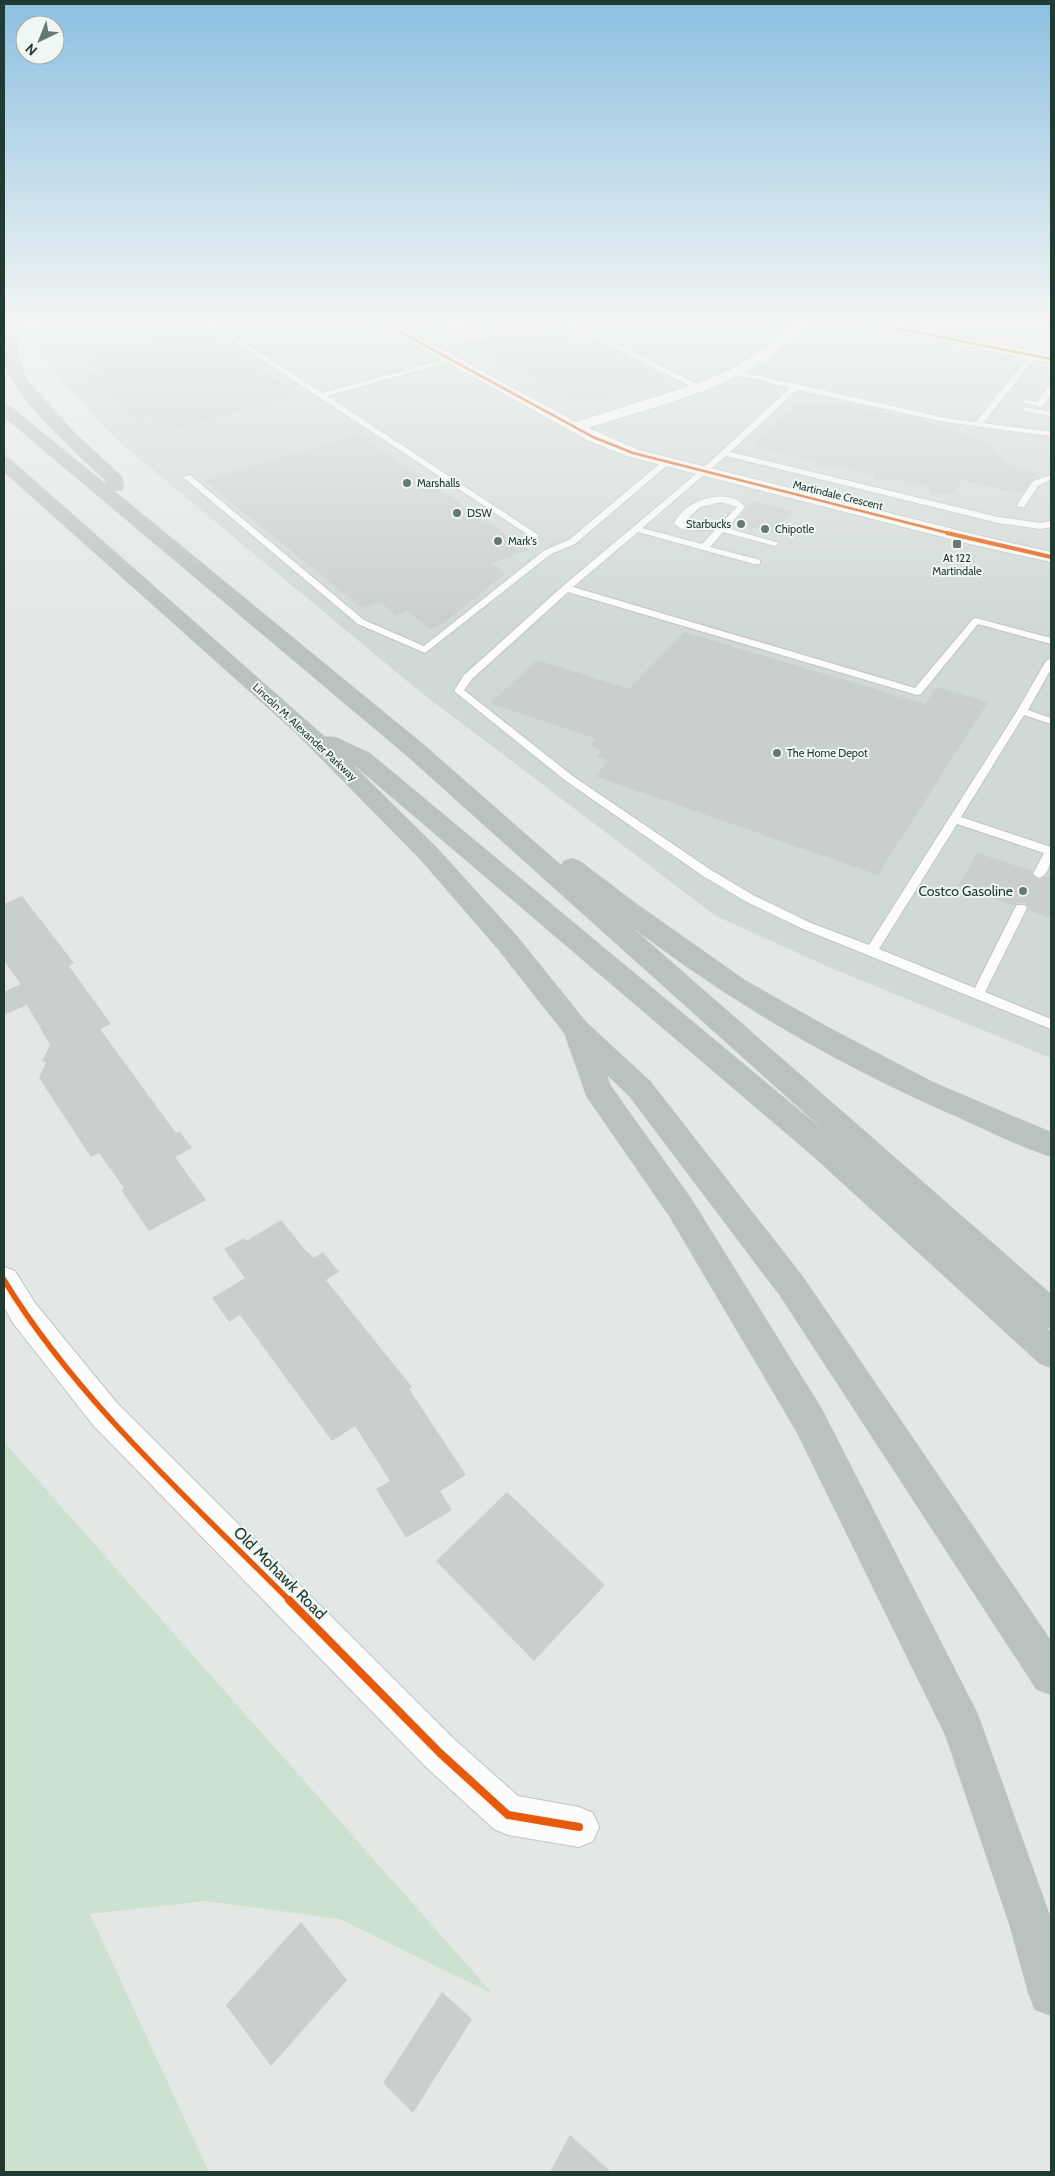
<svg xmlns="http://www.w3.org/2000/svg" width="1055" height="2176" viewBox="0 0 1055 2176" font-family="Cabin,sans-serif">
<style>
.built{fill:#d0d9d5}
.green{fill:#cce1d0}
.building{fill:#c9cfcc}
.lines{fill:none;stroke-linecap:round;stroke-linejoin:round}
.service-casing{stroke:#c0c5c2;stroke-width:2}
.minor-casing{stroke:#c0c5c2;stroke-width:2}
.secondary-casing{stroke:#bec6c2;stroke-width:2}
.motorway-casing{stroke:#bcc5c1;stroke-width:2}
.service{fill:#fbfcfb;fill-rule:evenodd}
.minor{fill:#fbfcfb;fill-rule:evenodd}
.secondary{fill:#fbfcfb;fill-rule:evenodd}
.motorway{fill:#b9c2bf;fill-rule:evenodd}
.cycleway-far3-casing{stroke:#f0f7f3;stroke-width:4.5}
.cycleway-far2-casing{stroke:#f0f7f3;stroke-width:6}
.cycleway-far1-casing{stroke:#f0f7f3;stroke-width:9}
.cycleway-casing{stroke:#f0f7f3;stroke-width:11}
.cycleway-far3{stroke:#e8590c;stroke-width:2.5}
.cycleway-far2{stroke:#e8590c;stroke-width:4}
.cycleway-far1{stroke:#e8590c;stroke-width:5.5}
.cycleway{stroke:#e8590c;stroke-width:8}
.poi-dot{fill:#657871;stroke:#f0f7f3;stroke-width:2}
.labels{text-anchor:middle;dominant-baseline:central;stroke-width:4;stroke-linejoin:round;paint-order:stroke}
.far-poi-label{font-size:11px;fill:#213b32;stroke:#f0f7f3;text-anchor:start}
.far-street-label{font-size:11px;fill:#213b32;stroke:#f0f7f3}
.poi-label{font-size:14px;fill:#213b32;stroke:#f0f7f3;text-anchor:end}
.near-street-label{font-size:16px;fill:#213b32;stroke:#f0f7f3}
</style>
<rect width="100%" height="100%" fill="#e3e8e5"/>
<!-- built -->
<polygon class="built" points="51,322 827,322 1051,367 1051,1058 831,968 716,916 418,690 118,441 61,380 41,352 38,334"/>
<!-- green -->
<polygon class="green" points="4,1442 493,1994 340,1919 205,1901 90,1914 209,2172 4,2172"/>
<!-- building -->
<g class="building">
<polygon points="472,322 538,322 600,354 612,351 668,377 597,399 567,397 467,343 515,332 516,328 512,326 473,335 469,333 466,335 457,329"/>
<polygon points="198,328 267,372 297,395 168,431 151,417 140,420 87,375 101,371 82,356"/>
<polygon points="800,401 816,404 819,401 915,418 980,440 1010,466 1038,473 1022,494 963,480 951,495 931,494 930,488 895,480 893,481 874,480 874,475 840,467 838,468 818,467 818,462 751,446"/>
<polygon points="359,435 529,550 492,563 506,573 444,623 430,629 408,611 396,615 380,602 362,608 204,480"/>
<polygon points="754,501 794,511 772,533 734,523"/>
<polygon points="684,632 925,704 937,687 988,702 878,875 595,776 609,761 596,756 602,750 590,746 596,739 490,703 537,660 629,689"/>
<polygon points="977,853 1032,871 1031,874 1038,880 1046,876 1051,878 1051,918 1028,910 1029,907 1025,903 1017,903 1014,906 958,886"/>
<polygon points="22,896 74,963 69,966 111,1024 100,1029 176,1133 180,1132 192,1148 175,1157 206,1200 149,1231 121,1190 124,1188 99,1153 91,1157 39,1078 46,1062 42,1061 50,1045 27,1005 4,1015 4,992 21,984 4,961 4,904"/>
<polygon points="281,1220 306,1251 314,1258 323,1252 339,1272 326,1280 412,1387 409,1389 466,1475 440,1491 452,1510 406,1538 376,1489 390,1481 355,1426 332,1441 240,1315 229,1322 212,1298 245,1278 224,1249 244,1238 246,1241"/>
<polygon points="507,1492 605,1585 534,1661 436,1561"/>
<polygon points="301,1922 347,1980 271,2066 226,2005"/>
<polygon points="442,1992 472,2019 413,2113 383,2083"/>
<polygon points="570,2135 611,2172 550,2172"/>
</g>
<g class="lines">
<defs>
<g id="service">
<polygon points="205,322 213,322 322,393 453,357 453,361 327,396 540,536 533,538"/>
<polygon points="460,322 470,322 453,329 466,337 470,335 473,337 512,328 515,330 431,350 431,348 462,340 444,329"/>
<polygon points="561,322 570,322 704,387 697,389"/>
<path d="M1030 354 1037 356 983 423 1051 432V436L945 422 797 390 730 452 998 517 1040 523 1051 521V527L1040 529 998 523 726 456 642 528 702 544 715 530C703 529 682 534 674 523 678 517 681 512 687 508 701 496 733 490 745 507L727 528 779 543 775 546 723 532 710 547 760 560V564H754L638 532 573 587 915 688 973 619 976 618 1051 638V644L978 624 921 694 917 695 568 592 472 679 464 690 574 777 711 870 753 895 811 923 869 945 1017 711 1046 661 1051 658V669L1028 710 1051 718V724L1024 715 961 817 1051 847C1051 858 1051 874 1039 878L1033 874 1044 853 957 824 879 949 975 988 1015 908 1017 905H1025L1027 908 985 992 1051 1019V1029L803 929 745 901 703 876 566 781 454 691 464 675 563 586 701 470 790 388 734 374V370L945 418 976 422ZM721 502 737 507 719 526 683 523 700 507Z"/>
<polygon points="1048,387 1051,387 1051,394 1042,407 1022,402 1026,400 1037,402"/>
<polygon points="1024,407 1051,412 1051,416 1024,411"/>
<polygon points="664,460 671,462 575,544 551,554 425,653 358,624 183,477 190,475 364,620 424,646 545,550 569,540"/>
<polygon points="1051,475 1051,480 1039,485 1024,507 1018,507 1017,505 1033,481"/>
</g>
<g id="minor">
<path d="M375 322H392L576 422 695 384 732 369 772 343 797 322H812C807 329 799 335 792 340 735 390 658 405 588 428L639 450 981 536 1051 552V562L974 545 627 456 587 440Z"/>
<polygon points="4,1267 15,1271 35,1303 117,1403 454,1739 518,1796 579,1807 593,1813 599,1827 593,1841 579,1847 508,1835 494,1829 426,1767 93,1425 13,1323 4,1307"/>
</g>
<polygon id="secondary" points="857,322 885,322 1051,355 1051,363 864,326"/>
<path id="motorway" d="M6 322H20L16 352 26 380 73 432 121 477 123 486 121 490H112L423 745 561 866 564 862 572 859 580 862 637 905 745 981 828 1028 931 1082 1051 1133V1156C1021 1147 993 1132 964 1119 838 1065 717 994 610 909L1051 1295V1328L1042 1324 1051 1333V1367L1040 1363 814 1156 354 764 347 760 437 849 516 936 586 1023 650 1082 803 1278 1051 1642V1694L1037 1689 781 1296 630 1096 605 1072 610 1086 690 1198 821 1409 977 1714 1051 1921V2015L1035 2009 1029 1993 1010 1924 946 1735 797 1431 670 1216 587 1096 565 1033 498 948 421 859 296 732 4 471V458L10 460 324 737 336 738 370 754 834 1140 962 1253 407 755 4 416V405L9 406 107 486 105 479C77 453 8 393 4 356 2 345 5 333 6 322Z"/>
</defs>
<!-- service casing -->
<use href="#service" class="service-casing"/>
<!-- minor casing -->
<use href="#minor" class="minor-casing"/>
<!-- secondary casing -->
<use href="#secondary" class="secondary-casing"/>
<!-- motorway casing -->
<use href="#motorway" class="motorway-casing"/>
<!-- service -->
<use href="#service" class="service"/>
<!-- minor -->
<use href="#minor" class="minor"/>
<!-- secondary -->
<use href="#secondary" class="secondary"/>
<!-- motorway -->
<use href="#motorway" class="motorway"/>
<defs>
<g id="cycleway-far3">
<polyline points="382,322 593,437 633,453 952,534"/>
<polyline points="864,322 1051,359"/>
</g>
<polyline id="cycleway-far2" points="947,533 1051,557"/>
<path id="cycleway-far1" d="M4 1280C77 1400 192 1502 290 1601"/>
<polyline id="cycleway" points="289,1600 440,1753 508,1815 579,1827"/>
</defs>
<!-- cycleway-far3 casing -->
<use href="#cycleway-far3" class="cycleway-far3-casing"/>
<!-- cycleway-far2 casing -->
<use href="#cycleway-far2" class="cycleway-far2-casing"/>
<!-- cycleway-far1 casing -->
<use href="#cycleway-far1" class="cycleway-far1-casing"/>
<!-- cycleway casing -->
<use href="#cycleway" class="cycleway-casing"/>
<!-- cycleway-far3 -->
<use href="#cycleway-far3" class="cycleway-far3"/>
<!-- cycleway-far2 -->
<use href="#cycleway-far2" class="cycleway-far2"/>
<!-- cycleway-far1 -->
<use href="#cycleway-far1" class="cycleway-far1"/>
<!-- cycleway -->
<use href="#cycleway" class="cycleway"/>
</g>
<!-- sky -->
<linearGradient id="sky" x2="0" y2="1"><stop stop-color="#8cc0e1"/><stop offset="0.51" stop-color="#f2f5f3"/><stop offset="1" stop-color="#f2f5f3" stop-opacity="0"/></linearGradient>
<rect width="1055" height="627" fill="url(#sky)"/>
<!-- markers -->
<g class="poi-dot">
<circle cx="407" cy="483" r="5"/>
<circle cx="457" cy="513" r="5"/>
<circle cx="741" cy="524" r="5"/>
<circle cx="765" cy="529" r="5"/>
<circle cx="498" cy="541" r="5"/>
<rect x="952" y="539" width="10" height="10" rx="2.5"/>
<circle cx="777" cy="753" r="5"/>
<circle cx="1023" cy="891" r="5"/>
</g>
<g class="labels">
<!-- far-poi labels -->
<g class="far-poi-label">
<text x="417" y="483">Marshalls</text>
<text x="467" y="513">DSW</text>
<text x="731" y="524" text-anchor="end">Starbucks</text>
<text x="775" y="529">Chipotle</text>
<text x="508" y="541">Mark's</text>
<text x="957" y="558" text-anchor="middle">At 122<tspan x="957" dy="13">Martindale</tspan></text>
<text x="787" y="753">The Home Depot</text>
</g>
<!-- far-street labels -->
<g class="far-street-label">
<text transform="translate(838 495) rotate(14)">Martindale Crescent</text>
<text transform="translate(305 732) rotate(43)">Lincoln M. Alexander Parkway</text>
</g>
<!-- poi labels -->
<g class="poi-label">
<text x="1013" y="891">Costco Gasoline</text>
</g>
<!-- near-street labels -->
<g class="near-street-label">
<text transform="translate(280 1573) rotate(45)">Old Mohawk Road</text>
</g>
</g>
<!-- border -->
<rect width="1055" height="2176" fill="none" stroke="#213b32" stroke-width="10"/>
<!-- north arrow -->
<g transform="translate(40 40) rotate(223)"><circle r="24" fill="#f0f7f3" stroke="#9daca6"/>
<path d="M0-4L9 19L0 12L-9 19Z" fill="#657871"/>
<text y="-8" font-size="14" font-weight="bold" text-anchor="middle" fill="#213b32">N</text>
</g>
</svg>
